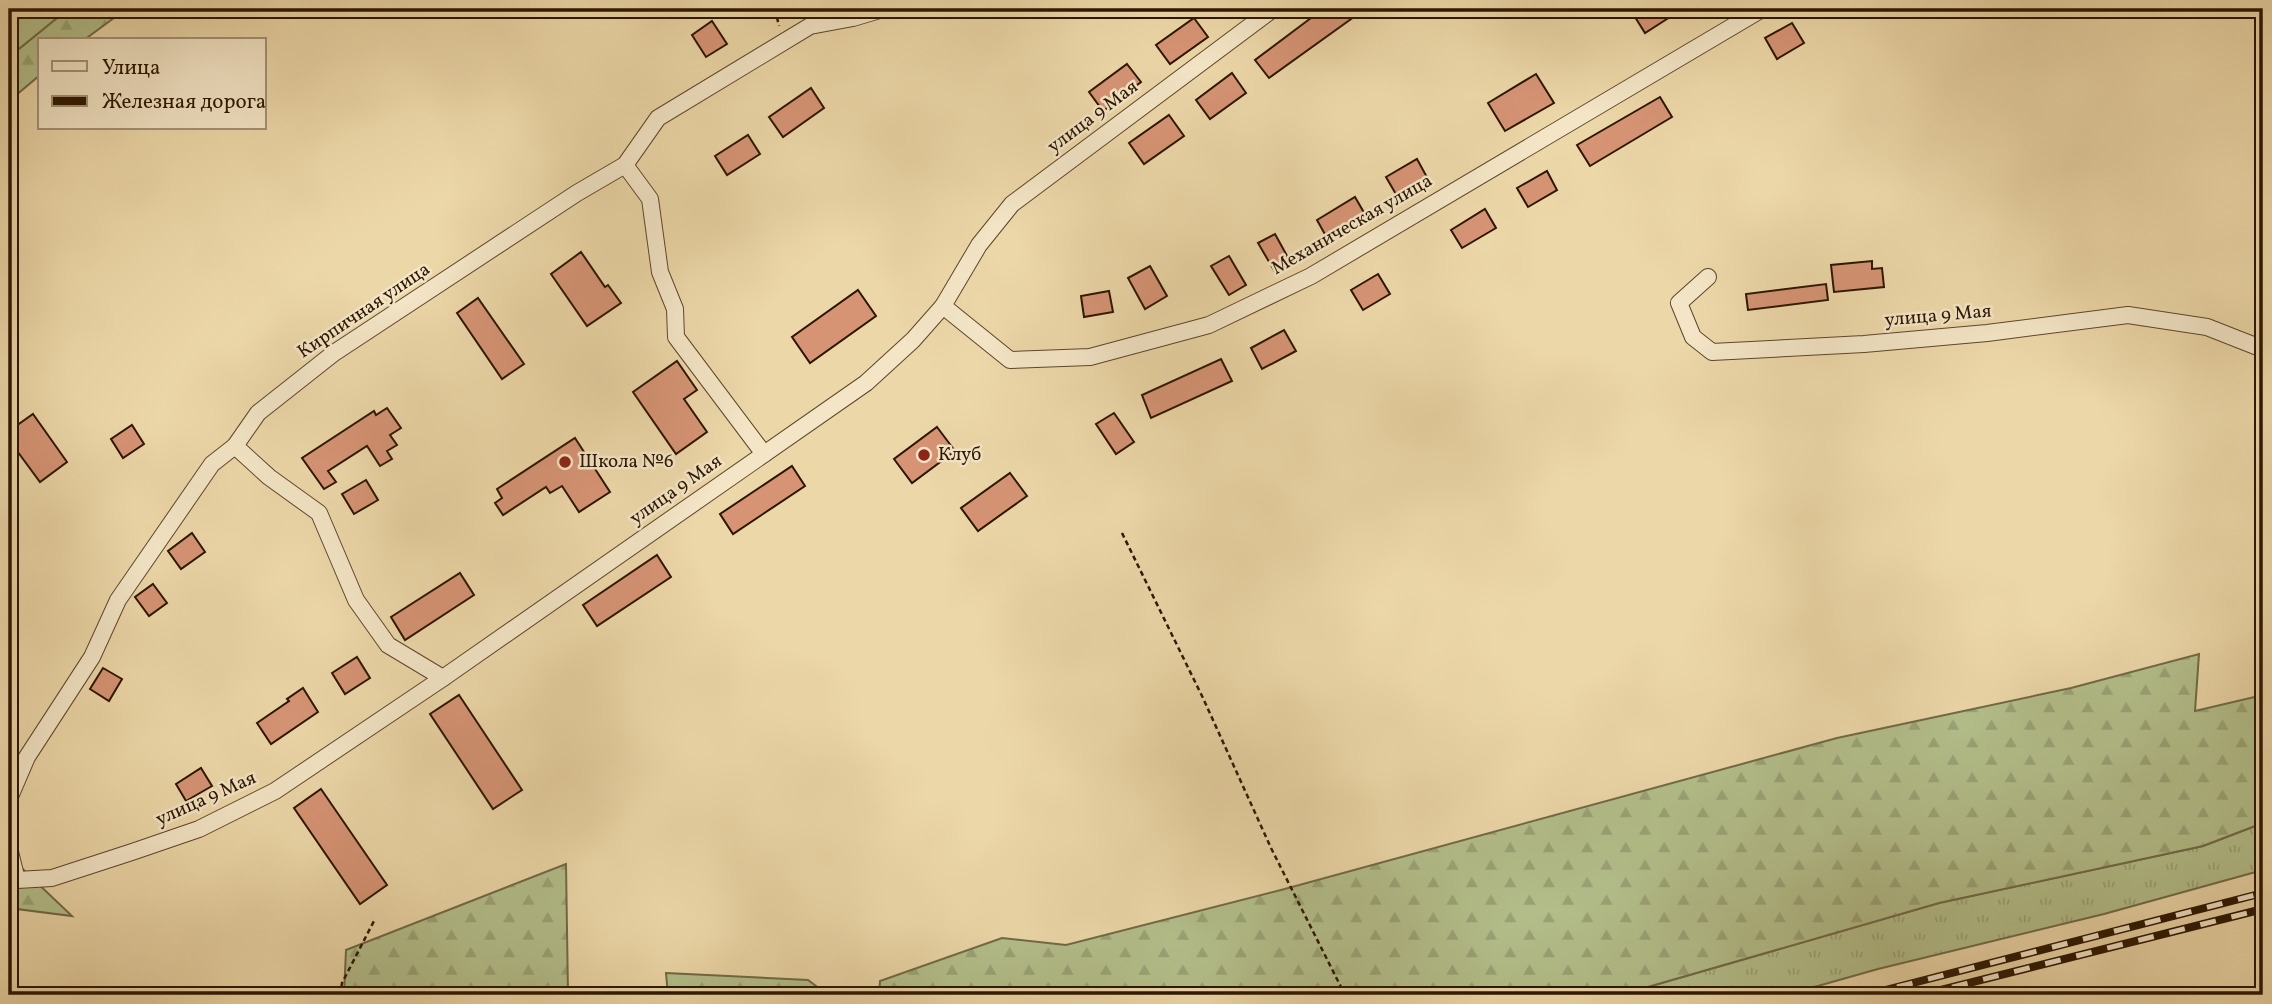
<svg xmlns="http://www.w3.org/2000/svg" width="2272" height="1004" viewBox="0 0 2272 1004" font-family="Vollkorn,serif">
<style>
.grass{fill:url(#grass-tufts);stroke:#706a46;stroke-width:2}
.forest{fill:url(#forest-firs);stroke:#706a46;stroke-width:2}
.green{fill:#b3bf8b;stroke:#706a46;stroke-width:2}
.building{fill:#d69475;stroke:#2c1600;stroke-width:2}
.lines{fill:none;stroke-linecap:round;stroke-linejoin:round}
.street-casing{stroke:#5c462a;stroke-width:18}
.path{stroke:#2c1600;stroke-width:2.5;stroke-dasharray:5 3.5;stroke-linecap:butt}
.street{stroke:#f3e5c6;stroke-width:16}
.rail-casing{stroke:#2c1600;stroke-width:8}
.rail{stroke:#f3e5c6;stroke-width:5;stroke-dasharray:16;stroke-linecap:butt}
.poi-dot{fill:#8f2418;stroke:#f3e5c6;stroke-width:2.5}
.labels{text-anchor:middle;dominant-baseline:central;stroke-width:5;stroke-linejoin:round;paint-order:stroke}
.street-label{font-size:19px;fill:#2c1600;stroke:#f3e5c6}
.poi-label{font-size:19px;fill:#2c1600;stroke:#f3e5c6;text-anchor:start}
</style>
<defs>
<pattern id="grass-tufts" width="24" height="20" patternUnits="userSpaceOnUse" patternTransform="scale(1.75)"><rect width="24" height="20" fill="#b3bf8b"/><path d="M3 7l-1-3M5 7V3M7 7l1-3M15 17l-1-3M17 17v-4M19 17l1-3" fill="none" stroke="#9aa376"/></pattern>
<pattern id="forest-firs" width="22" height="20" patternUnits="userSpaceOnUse" patternTransform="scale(1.75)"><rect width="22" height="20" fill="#b3bf8b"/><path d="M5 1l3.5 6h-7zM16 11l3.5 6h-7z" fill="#9aa376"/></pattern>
</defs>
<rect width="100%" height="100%" fill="#ecd7a8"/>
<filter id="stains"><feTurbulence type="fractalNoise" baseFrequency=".00286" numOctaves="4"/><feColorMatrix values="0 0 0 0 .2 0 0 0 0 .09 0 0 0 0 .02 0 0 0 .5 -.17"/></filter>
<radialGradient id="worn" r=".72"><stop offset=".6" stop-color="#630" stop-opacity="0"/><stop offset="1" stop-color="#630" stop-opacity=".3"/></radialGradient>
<!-- grass -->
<polygon class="grass" points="2263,823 2263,870 2104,914 1878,969 1786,995 1620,995 1939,903 2203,846"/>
<!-- forest -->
<g class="forest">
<polygon points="68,9 126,9 84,40 40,40 40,75 9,101 9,57"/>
<polygon points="2199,654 2195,711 2263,695 2263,823 2203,846 1939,903 1620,995 879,995 880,981 1002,938 1066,945 1281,890 1837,738 2071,688"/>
<polygon points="9,856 72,916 9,908"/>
<polygon points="566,864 568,995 344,995 346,950"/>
<polygon points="666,973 808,980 828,995 668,995"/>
</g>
<!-- green -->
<polygon class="green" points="9,9 68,9 9,57"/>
<!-- building -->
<g class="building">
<polygon points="1323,9 1365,9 1269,78 1255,60"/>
<polygon points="1630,9 1665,9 1670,17 1645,33"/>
<polygon points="1194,18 1208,37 1170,64 1156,45"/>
<polygon points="712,21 727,44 706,57 692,35"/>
<polygon points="1792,23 1804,43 1777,59 1765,38"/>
<polygon points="1127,64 1141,82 1103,111 1089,92"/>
<polygon points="1232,73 1246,93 1210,119 1196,100"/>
<polygon points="1536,74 1554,103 1505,131 1488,103"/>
<polygon points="811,88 824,108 783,137 769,117"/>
<polygon points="1660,97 1672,117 1590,166 1577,145"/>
<polygon points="1169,115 1184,136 1144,164 1129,143"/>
<polygon points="748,135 760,154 727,175 715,156"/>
<polygon points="1417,159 1428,179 1397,196 1386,177"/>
<polygon points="1547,171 1557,190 1528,207 1517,188"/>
<polygon points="1355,197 1366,216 1327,238 1317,220"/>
<polygon points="1485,209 1496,228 1462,248 1451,230"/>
<polygon points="1275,234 1291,263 1275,272 1258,243"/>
<polygon points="581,252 605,287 608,285 621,303 587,326 551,274"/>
<polygon points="1229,256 1246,285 1229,295 1211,266"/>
<polygon points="1872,261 1872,269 1882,268 1884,287 1834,292 1831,265"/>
<polygon points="1150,266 1167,296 1145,309 1128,278"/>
<polygon points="1378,274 1390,294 1363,310 1351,290"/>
<polygon points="1826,284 1828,300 1748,310 1746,294"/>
<polygon points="858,290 876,316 810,363 792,337"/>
<polygon points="1109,291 1113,312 1084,317 1081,296"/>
<polygon points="478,298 524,364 502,379 457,313"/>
<polygon points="1284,330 1296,351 1262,369 1251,348"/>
<polygon points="1221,359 1232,381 1151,418 1142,395"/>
<polygon points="677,361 697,390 684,399 707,432 676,454 633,392"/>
<polygon points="387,408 401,428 390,435 397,445 387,451 392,459 380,466 367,446 328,471 336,482 324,489 302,458 374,411 376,415"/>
<polygon points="1114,413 1134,442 1116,454 1096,424"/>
<polygon points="33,414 67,462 40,482 9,440 9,431"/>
<polygon points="132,425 144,444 123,458 111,439"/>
<polygon points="937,427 955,451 912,483 894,459"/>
<polygon points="575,438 610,492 579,512 562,486 550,493 546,487 503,515 495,503 502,498 497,489"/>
<polygon points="792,466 805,486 733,534 720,514"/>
<polygon points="1010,473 1027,496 978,531 961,508"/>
<polygon points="366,480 378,500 354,514 342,494"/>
<polygon points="192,533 205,552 181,569 168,551"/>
<polygon points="657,555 671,577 597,626 583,605"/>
<polygon points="460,573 474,595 405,640 391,617"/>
<polygon points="153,584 167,603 149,616 135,597"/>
<polygon points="357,657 370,678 345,694 332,673"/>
<polygon points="103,668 122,679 109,701 90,689"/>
<polygon points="303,688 318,712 271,744 257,723 289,701 287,699"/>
<polygon points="459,695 522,790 493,809 430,714"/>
<polygon points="201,768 212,786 186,801 176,784"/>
<polygon points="321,789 387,885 360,904 294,808"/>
</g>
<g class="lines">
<defs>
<g id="street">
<polyline points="625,165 650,199 660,272 675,309 676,337 764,454"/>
<polyline points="1708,277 1679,303 1693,337 1712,352 1864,344 1987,333 2128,315 2207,327 2263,349"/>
<polyline points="943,306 1010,360 1090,357 1209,325 1311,276 1762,9"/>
<polyline points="235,446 269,477 319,513 356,600 388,645 443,678"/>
<polyline points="9,799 27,757 92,657 118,600 212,464 235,446 258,413 334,353 577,193 625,165 658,118 810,26 853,18 883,9"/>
<polyline points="9,848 17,880 52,878 132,852 199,829 275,791 443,678 866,383 913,340 943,306 979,245 1012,204 1273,9"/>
</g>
</defs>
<!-- street casing -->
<use href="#street" class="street-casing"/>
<!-- path -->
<g class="path">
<polyline points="775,9 779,26"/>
<polyline points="1122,533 1203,698 1271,848 1345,995"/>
<polyline points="340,995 342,983 375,919"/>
</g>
<!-- street -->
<use href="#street" class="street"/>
<defs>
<g id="rail">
<polyline points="1866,995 2263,893"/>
<polyline points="1921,995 2263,909"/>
</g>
</defs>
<!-- rail casing -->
<use href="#rail" class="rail-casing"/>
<!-- rail -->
<use href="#rail" class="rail"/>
</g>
<!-- markers -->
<g class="poi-dot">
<circle cx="924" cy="455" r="7"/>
<circle cx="565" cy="462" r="7"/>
</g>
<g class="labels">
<!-- street labels -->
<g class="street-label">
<text transform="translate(1093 117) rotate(-37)">улица 9 Мая</text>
<text transform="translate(1352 225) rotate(-30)">Механическая улица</text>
<text transform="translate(364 311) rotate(-34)">Кирпичная улица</text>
<text transform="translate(1938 316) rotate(-5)">улица 9 Мая</text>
<text transform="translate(676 490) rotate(-35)">улица 9 Мая</text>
<text transform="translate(206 799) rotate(-24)">улица 9 Мая</text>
</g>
<!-- poi labels -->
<g class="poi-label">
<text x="938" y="455">Клуб</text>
<text x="579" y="462">Школа №6</text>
</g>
</g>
<!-- margin -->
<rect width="2272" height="1004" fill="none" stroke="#ecd7a8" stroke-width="35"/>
<rect x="10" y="10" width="2251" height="983" fill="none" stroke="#2c1600" stroke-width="3.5"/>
<rect x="18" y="18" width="2237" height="969" fill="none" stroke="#2c1600" stroke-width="2"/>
<!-- legend -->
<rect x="38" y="38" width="228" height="91" fill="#f3e5c6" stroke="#a39277" stroke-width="2"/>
<rect x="52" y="61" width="35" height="10" fill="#f3e5c6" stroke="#a39277" stroke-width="2"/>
<text x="102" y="74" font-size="21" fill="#2c1600">Улица</text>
<rect x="52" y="96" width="35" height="10" fill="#2c1600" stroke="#a39277" stroke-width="2"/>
<text x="102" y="108" font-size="21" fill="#2c1600">Железная дорога</text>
<rect width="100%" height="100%" filter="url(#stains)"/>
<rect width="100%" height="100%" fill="url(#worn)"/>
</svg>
